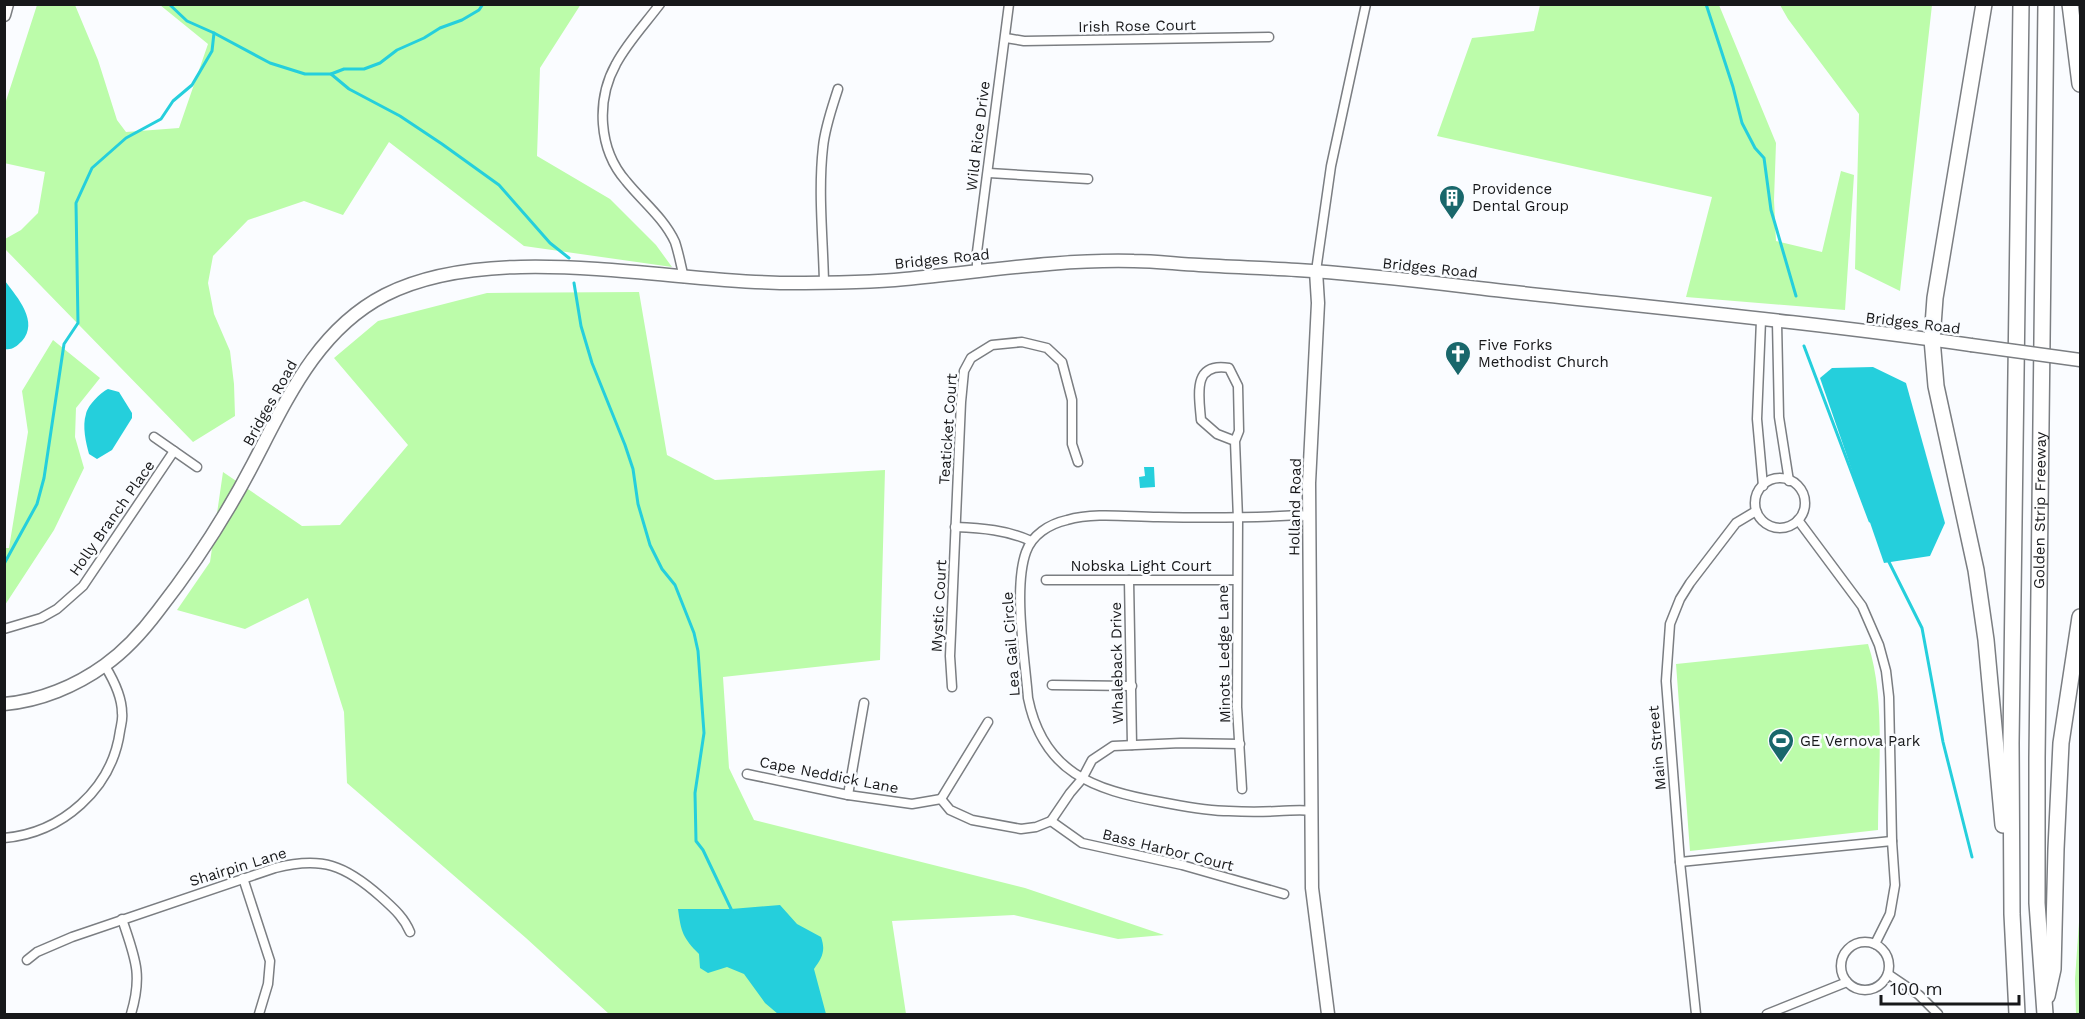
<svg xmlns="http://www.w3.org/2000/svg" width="2085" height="1019" viewBox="0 0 2085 1019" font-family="'Work Sans',sans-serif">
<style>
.green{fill:#bcfcaa}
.water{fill:#25cfdc}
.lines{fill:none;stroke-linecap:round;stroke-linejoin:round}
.stream{stroke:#25cfdc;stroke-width:3}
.street-casing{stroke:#7b7e82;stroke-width:11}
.secondary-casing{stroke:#7b7e82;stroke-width:15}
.highway-casing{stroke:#7b7e82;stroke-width:18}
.street{stroke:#fff;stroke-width:8}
.secondary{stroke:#fff;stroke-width:12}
.highway{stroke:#fff;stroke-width:15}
.secondary-bridge-casing{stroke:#7b7e82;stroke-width:15;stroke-linecap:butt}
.secondary-bridge{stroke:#fff;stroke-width:12}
.labels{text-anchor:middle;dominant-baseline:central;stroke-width:5;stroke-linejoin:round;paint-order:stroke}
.street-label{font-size:15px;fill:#17181a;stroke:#fafcff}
.poi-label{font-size:15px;fill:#17181a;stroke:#fafcff;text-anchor:start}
</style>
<rect width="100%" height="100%" fill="#fafcff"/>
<!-- green -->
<g class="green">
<polygon points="581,4 540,68 537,156 610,199 656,245 672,267 524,246 389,142 343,215 304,201 248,220 213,256 208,283 214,314 230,351 234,384 235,416 193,442 5,249 5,239 21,230 38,213 45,172 4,163 5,104 37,5 75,5 98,60 117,120 126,132 179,128 208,44 160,5"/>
<polygon points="1540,5 1719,5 1776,143 1774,200 1776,241 1822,252 1841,171 1854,175 1845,310 1686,297 1712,197 1437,136 1472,38 1534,31"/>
<polygon points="1780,5 1932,5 1900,291 1855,269 1859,114 1788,19"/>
<polygon points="639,292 667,455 715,480 885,470 880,660 723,677 729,768 754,820 1025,888 1164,935 1118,939 1014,915 892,921 906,1014 609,1014 526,938 347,783 344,712 308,598 245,629 177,610 210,562 223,472 302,526 340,525 408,445 334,358 378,321 487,293"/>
<polygon points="53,340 100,378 76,408 75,437 84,468 54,530 5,605 5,548 9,548 28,432 22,391"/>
<path d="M1868 644C1886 698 1878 773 1878 830L1690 851 1676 664Z"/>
<polygon points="2080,908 2080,1014 2076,1014 2075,979"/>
</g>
<!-- water -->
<g class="water">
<path d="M5 281C18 298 39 322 22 341 16 347 12 350 5 349Z"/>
<polygon points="1873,367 1906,383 1945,523 1930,556 1884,563 1820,378 1832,368"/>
<path d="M108 389 119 392 132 413V418L112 450 97 459 89 454C86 443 82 426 86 414 88 405 100 393 108 389Z"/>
<polygon points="1144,467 1154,467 1155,487 1140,488 1139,477 1145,476"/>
<path d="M780 905 797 924 821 937C826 951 822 958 814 969L826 1014H778L765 1003 744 974 727 967 708 973 700 968 699 954C683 938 681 932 678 909H731Z"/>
</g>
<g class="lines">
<!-- stream -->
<g class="stream">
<polyline points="169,4 187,21 214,33 270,63 305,74 331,74 344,69 364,69 380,63 397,50 424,38 440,28 462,20 479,10 483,4"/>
<polyline points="1706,4 1733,87 1742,123 1755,148 1764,158 1771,210 1796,296"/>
<polyline points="331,74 349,89 400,116 442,144 499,185 550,243 569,258"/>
<polyline points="574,283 581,326 592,363 625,445 633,469 638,504 650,545 662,569 675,585 694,633 698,651 704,733 695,793 696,841 703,850 732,911"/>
<polyline points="1804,346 1870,521"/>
<polyline points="1888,560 1922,628 1943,742 1972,857"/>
<polyline points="4,564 37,504 44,478 64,344 78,323 76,203 92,168 126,138 161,119 173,101 192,85 212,51 214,33"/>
</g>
<defs>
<g id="street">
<path d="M660 4C645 24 627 43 616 64 596 100 598 149 626 181 642 201 664 218 675 242 679 254 681 266 684 278"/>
<polyline points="1006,38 1024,41 1269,37"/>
<polyline points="989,173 1088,179"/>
<polyline points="977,271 977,252 1009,4"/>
<polyline points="1316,271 1331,166 1366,4"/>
<path d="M824 282C823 238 818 191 823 147 825 127 832 108 838 89"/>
<polyline points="1761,320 1757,419 1763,486"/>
<polyline points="1777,322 1779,417 1789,481"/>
<polyline points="154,437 197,467"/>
<path d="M1235 441 1239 431 1238 386 1229 368C1192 362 1199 395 1201 420L1217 434 1235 441 1238 519 1237 707 1242 789"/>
<circle cx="1780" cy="503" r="25"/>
<path d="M1309 517 1300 515C1252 518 1206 518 1158 517 1129 517 1095 512 1067 520 1049 524 1032 535 1026 552 1013 588 1025 659 1028 698 1043 772 1093 790 1161 802 1183 806 1206 811 1229 811 1245 812 1263 812 1279 811 1290 811 1300 809 1311 811"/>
<polyline points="1798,520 1862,606 1879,645 1886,671 1889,697 1892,841 1895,885 1890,914 1875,944"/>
<path d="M955 527C982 528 1007 530 1031 541"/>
<polyline points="1046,580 1237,580"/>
<polyline points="1129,580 1132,745"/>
<polyline points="4,629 41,618 57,609 83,586 174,451"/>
<polyline points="1052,685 1132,686"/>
<polyline points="952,687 950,656 961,402 964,371 971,358 992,345 1022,342 1047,348 1062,362 1072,400 1072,444 1078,462"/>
<polyline points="747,774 848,795 912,804 941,799"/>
<polyline points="848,795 864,703"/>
<polyline points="941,799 950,810 972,820 1021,829 1036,827 1051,821 1070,793 1082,779 1092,760 1113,746 1181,743 1240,744"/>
<polyline points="941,799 988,722"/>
<polyline points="1051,821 1082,843 1182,865 1284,894"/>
<path d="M4 838C62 833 112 789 120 731 121 725 123 719 122 713 122 697 113 679 105 666"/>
<polyline points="1680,862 1892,841"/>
<polyline points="243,878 270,961 268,984 259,1014"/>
<path d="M122 919C135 958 143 974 131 1014"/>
<circle cx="1865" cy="966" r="24"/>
<path d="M27 960 37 952 72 937 275 868C322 856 345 865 381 897 393 908 404 917 410 932"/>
<polyline points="1888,974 1919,995 1938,1014"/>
<polyline points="1696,1014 1680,862 1666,681 1670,624 1680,599 1690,583 1736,523 1756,511"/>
<polyline points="1767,1014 1847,982"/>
</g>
<g id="secondary">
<polyline points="4,15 7,4"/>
<polyline points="1316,271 1318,303 1309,483 1312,888 1328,1014"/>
<path d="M4 704C40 701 76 686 105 665 126 650 143 631 158 611 194 565 226 516 253 464 287 399 317 330 385 295 493 240 666 282 785 283 825 283 866 283 905 279 981 272 1057 259 1134 261 1156 261 1177 264 1199 265 1232 267 1265 268 1297 270 1366 274 1435 283 1504 291 1659 308 1816 323 1971 345"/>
</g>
<g id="highway">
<polyline points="1984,4 1935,298 1932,339 1936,386 1976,570 1986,640 2003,825"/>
<polyline points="2070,4 2080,84"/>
<polyline points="2047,996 2053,969 2056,849 2061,743 2080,617"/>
<polyline points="2017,1014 2012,914 2011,743 2021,4"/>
<path id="s1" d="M2045 1014 2037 903V758L2046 4"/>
</g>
</defs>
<!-- street casing -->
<use href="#street" class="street-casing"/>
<!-- secondary casing -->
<use href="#secondary" class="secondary-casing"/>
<!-- highway casing -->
<use href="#highway" class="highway-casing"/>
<!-- street -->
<use href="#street" class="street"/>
<!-- secondary -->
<use href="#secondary" class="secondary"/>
<!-- highway -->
<use href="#highway" class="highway"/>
<defs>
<polyline id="secondary-bridge" points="1971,345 2080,360"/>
</defs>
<!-- secondary-bridge casing -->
<use href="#secondary-bridge" class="secondary-bridge-casing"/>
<!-- secondary-bridge -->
<use href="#secondary-bridge" class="secondary-bridge"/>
</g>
<!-- icons -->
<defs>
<symbol id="building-pin" viewBox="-11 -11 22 30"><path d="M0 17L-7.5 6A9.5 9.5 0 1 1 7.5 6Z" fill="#19676b" stroke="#fafcff"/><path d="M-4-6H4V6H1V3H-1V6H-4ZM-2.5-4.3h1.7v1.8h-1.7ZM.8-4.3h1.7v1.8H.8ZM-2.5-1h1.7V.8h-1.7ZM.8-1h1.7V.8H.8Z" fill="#fff"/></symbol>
<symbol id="church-pin" viewBox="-11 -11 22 30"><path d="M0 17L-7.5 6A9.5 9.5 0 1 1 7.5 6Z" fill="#19676b" stroke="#fafcff"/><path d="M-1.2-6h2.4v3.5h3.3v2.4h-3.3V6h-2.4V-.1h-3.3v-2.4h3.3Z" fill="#fff"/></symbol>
<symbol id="stadium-pin" viewBox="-11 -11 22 30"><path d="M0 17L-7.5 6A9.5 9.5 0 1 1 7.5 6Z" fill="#19676b" stroke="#fafcff"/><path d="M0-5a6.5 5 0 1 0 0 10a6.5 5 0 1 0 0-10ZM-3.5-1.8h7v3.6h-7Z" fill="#fff"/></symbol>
</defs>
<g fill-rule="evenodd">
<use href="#building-pin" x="1437" y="183" width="30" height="40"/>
<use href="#church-pin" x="1443" y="339" width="30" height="40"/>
<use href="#stadium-pin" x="1766" y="726" width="30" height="40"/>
</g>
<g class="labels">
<!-- street labels -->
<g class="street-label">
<text transform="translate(1137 26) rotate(-1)">Irish Rose Court</text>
<text transform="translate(978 136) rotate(-83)">Wild Rice Drive</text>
<text transform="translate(942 259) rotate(-6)">Bridges Road</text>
<text transform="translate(1430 268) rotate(6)">Bridges Road</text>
<text transform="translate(1913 323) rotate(7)">Bridges Road</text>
<text transform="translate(270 403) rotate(-61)">Bridges Road</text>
<text transform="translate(948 429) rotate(-86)">Teaticket Court</text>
<text transform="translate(1295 507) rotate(-89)">Holland Road</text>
<text stroke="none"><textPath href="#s1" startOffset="504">Golden Strip Freeway</textPath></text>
<text transform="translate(112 518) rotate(-55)">Holly Branch Place</text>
<text x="1141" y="566">Nobska Light Court</text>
<text transform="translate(939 606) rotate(-87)">Mystic Court</text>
<text transform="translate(1011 644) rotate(-94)">Lea Gail Circle</text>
<text transform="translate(1224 654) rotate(-91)">Minots Ledge Lane</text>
<text transform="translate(1117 663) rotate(-91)">Whaleback Drive</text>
<text transform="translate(1657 748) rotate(-95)">Main Street</text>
<text transform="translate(829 775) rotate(11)">Cape Neddick Lane</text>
<text transform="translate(1168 850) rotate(14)">Bass Harbor Court</text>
<text transform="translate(238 867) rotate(-17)">Shairpin Lane</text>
</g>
<!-- poi labels -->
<g class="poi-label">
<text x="1472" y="189">Providence<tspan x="1472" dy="17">Dental Group</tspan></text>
<text x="1478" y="345">Five Forks<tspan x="1478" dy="17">Methodist Church</tspan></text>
<text x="1800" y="741">GE Vernova Park</text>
</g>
</g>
<!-- border -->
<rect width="2085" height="1019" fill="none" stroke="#17181a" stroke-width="12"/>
<!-- scale -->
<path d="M1881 995v9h138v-9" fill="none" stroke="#17181a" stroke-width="3"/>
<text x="1890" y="995" font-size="18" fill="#17181a" stroke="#fafcff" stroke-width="4.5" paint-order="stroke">100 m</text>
</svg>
